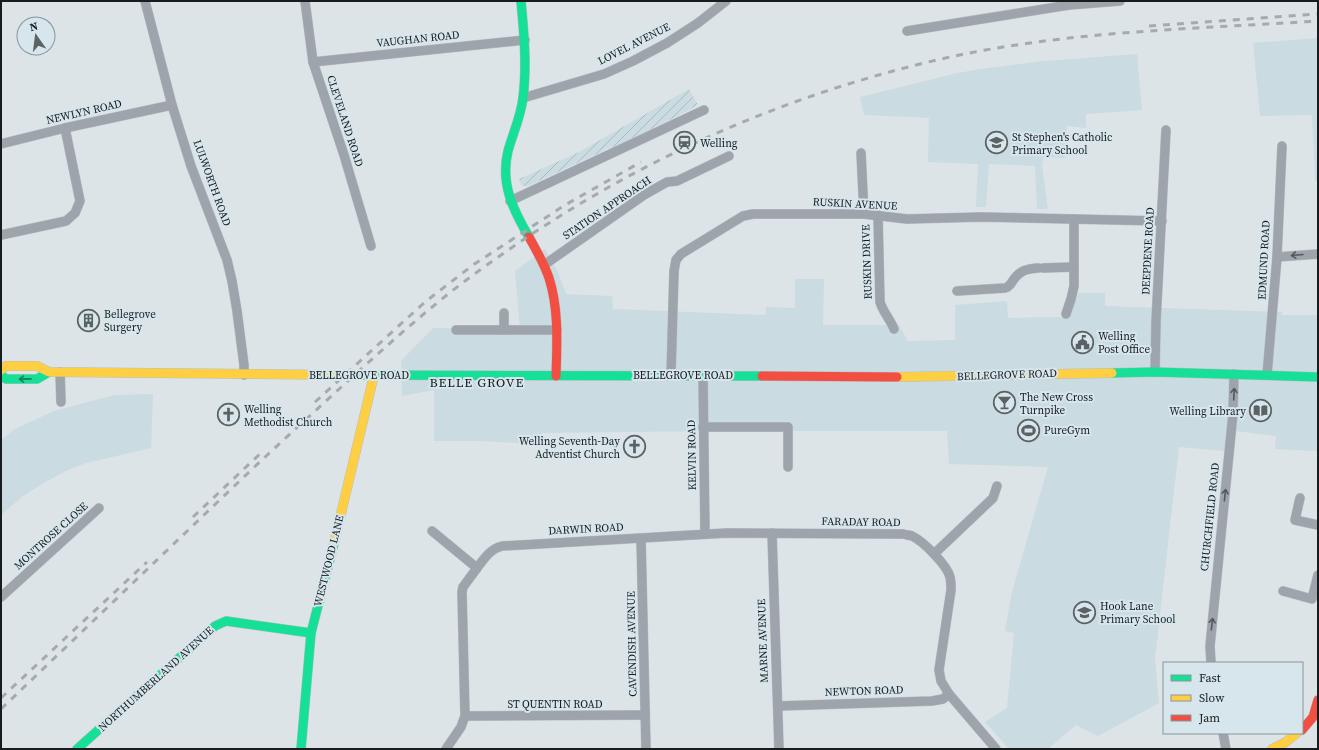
<svg xmlns="http://www.w3.org/2000/svg" width="1319" height="750" viewBox="0 0 1319 750" font-family="'Source Serif 4',serif">
<style>
.built{fill:#cadbe1}
.industrial{fill:url(#industrial-furrows)}
.lines{fill:none;stroke-linecap:round;stroke-linejoin:round}
.street-casing{stroke:#b9bfc2;stroke-width:10}
.fast-casing{stroke:#b9bfc2;stroke-width:10}
.slow-casing{stroke:#b9bfc2;stroke-width:10}
.jam-casing{stroke:#b9bfc2;stroke-width:10}
.street{stroke:#9ea4ab;stroke-width:9}
.fast{stroke:#16e098;stroke-width:9}
.slow{stroke:#ffcf43;stroke-width:9}
.jam{stroke:#f24e42;stroke-width:9}
.rail{stroke:#a5aaae;stroke-width:3;stroke-dasharray:7 7;stroke-linecap:butt}
.oneway{stroke:#54595d}
.oneway2{stroke:#167e5b}
.labels{text-anchor:middle;dominant-baseline:central;stroke-width:4;stroke-linejoin:round;paint-order:stroke}
.street-label{font-size:11px;fill:#171c1e;stroke:#d7e6ec}
.poi-label{font-size:11px;fill:#171c1e;stroke:#d7e6ec;text-anchor:start}
.quarter-label{font-size:13px;letter-spacing:1px;fill:#171c1e;stroke:#d7e6ec}
</style>
<defs>
<pattern id="industrial-furrows" width="10" height="10" patternUnits="userSpaceOnUse"><rect width="10" height="10" fill="#cadbe1"/><path d="M-1 1l2-2M0 10L10 0M9 11l2-2" fill="none" stroke="#adbbc1"/></pattern>
</defs>
<rect width="100%" height="100%" fill="#dce4e7"/>
<!-- built -->
<g class="built">
<polygon points="1318,38 1318,181 1315,181 1312,115 1260,116 1253,43"/>
<polygon points="1137,54 1142,110 1086,114 1086,128 1067,126 1065,158 1044,157 1042,165 1048,209 1037,209 1035,166 989,164 986,207 976,207 978,164 928,162 929,118 864,115 860,97 958,73 980,69 1044,61"/>
<polygon points="545,249 557,270 566,294 612,296 613,309 766,315 766,307 795,308 795,279 824,279 823,325 899,325 908,341 955,340 955,305 1007,301 1008,318 1068,317 1073,307 1078,293 1105,293 1105,306 1282,312 1282,315 1318,315 1318,451 1275,449 1276,436 1227,430 1226,451 1179,447 1155,659 1159,703 1098,736 1076,725 1048,749 1009,749 985,722 1007,708 1014,633 1005,631 1012,592 1048,467 949,464 947,431 707,431 542,433 542,444 478,441 434,441 434,390 402,396 401,361 433,328 520,329 515,271"/>
<polygon points="153,394 151,448 86,463 68,470 47,481 23,496 1,515 1,440 15,429 54,411 115,395"/>
</g>
<!-- industrial -->
<polygon class="industrial" points="689,89 698,105 674,118 609,149 607,148 601,152 528,186 522,186 519,179 579,152"/>
<g class="lines">
<defs>
<g id="street">
<polyline points="145,1 172,105 191,166 227,260 232,281 237,311 244,365 244,375"/>
<polyline points="305,1 313,62 344,155 371,246"/>
<polyline points="907,31 1069,5 1120,1"/>
<polyline points="313,62 525,40"/>
<polyline points="523,98 604,74 633,61 667,43 698,23 726,1"/>
<polyline points="1,144 65,128 172,105"/>
<polyline points="861,153 864,214"/>
<polyline points="510,201 704,110"/>
<path d="M878 215 880 302C883 312 890 319 894 329"/>
<polyline points="1,235 66,221 75,213 80,201 65,128"/>
<polyline points="1277,257 1318,254"/>
<polyline points="544,265 644,195 667,182 677,181 729,156"/>
<polyline points="1043,268 1074,267"/>
<path d="M957 291 1005 288C1009 287 1010 285 1012 282 1019 271 1025 269 1038 268"/>
<polyline points="1066,314 1071,299 1074,286 1074,219"/>
<polyline points="456,330 557,330"/>
<polyline points="504,330 504,313"/>
<polyline points="60,372 61,402"/>
<polyline points="1155,372 1156,321 1166,130"/>
<polyline points="671,375 674,271 676,260 681,254 743,216 753,214 864,214 907,219 981,217 1162,221"/>
<polyline points="703,375 705,534"/>
<polyline points="1267,375 1277,257 1282,146"/>
<polyline points="703,427 788,427 788,467"/>
<polyline points="1300,498 1295,520 1318,525"/>
<path d="M432 531 477 568C484 559 490 549 502 546L727 533 903 534C906 535 909 535 912 536 923 541 947 565 950 577 951 581 951 586 951 590L939 670 941 681 949 694 996 749"/>
<polyline points="772,533 779,749"/>
<polyline points="641,539 646,749"/>
<polyline points="934,554 993,498 997,486"/>
<polyline points="1283,591 1312,599 1318,575"/>
<polyline points="1,597 99,508"/>
<polyline points="1211,663 1210,646 1233,413 1234,374"/>
<polyline points="778,706 932,701 943,699 949,694"/>
<polyline points="465,716 645,715"/>
<polyline points="1223,733 1226,749"/>
<polyline points="446,749 461,727 465,716 462,592 463,587 477,568"/>
</g>
<g id="fast">
<path d="M521 1C524 33 527 66 523 98 521 116 513 133 508 151 500 183 513 210 529 237"/>
<polyline points="1112,373 1155,372 1318,377"/>
<polyline points="1,375 6,379 37,379 49,372"/>
<polyline points="345,375 762,376"/>
<polyline points="77,749 215,626 226,621 311,633"/>
<polyline points="301,749 311,633 334,543"/>
</g>
<g id="slow">
<polyline points="1,370 6,366 37,366 49,372 345,375"/>
<polyline points="897,377 1112,373"/>
<polyline points="334,543 374,375"/>
<polyline points="1272,749 1286,742 1297,733"/>
</g>
<g id="jam">
<path d="M529 237C536 250 544 263 549 278 559 309 557 344 556 376"/>
<polyline points="762,376 897,377"/>
<polyline points="1302,730 1313,717 1318,700"/>
</g>
</defs>
<!-- street casing -->
<use href="#street" class="street-casing"/>
<!-- fast casing -->
<use href="#fast" class="fast-casing"/>
<!-- slow casing -->
<use href="#slow" class="slow-casing"/>
<!-- jam casing -->
<use href="#jam" class="jam-casing"/>
<!-- street -->
<use href="#street" class="street"/>
<!-- fast -->
<use href="#fast" class="fast"/>
<!-- slow -->
<use href="#slow" class="slow"/>
<!-- jam -->
<use href="#jam" class="jam"/>
<!-- rail -->
<g class="rail">
<polyline points="1149,26 1318,14"/>
<polyline points="315,402 425,302 473,265 565,205 641,162"/>
<polyline points="193,517 263,451"/>
<polyline points="1,698 147,562"/>
<path d="M1 709C83 631 165 552 247 474 285 438 323 404 361 369 399 335 438 300 480 270 620 168 772 98 941 59 1064 31 1193 29 1318 21"/>
</g>
</g>
<!-- one-way arrows -->
<defs><path id="oneway-shaft" d="M-6 0H5M1.5-3L5.5 0L1.5 3" fill="none" stroke-width="1.6" stroke-linecap="round" stroke-linejoin="round"/></defs>
<g class="oneway">
<use href="#oneway-shaft" transform="translate(1297 255) rotate(175)"/>
<use href="#oneway-shaft" transform="translate(1234 394) rotate(-87)"/>
<use href="#oneway-shaft" transform="translate(1225 495) rotate(-84)"/>
<use href="#oneway-shaft" transform="translate(1212 624) rotate(-84)"/>
</g>
<use class="oneway2" href="#oneway-shaft" transform="translate(25 379) rotate(179)"/>
<!-- icons -->
<defs>
<symbol id="station-ring" viewBox="-11 -11 22 22"><circle r="9.5" fill="#d7e6ec" stroke="#5c6264" stroke-width="1.5"/><path d="M-3-6H3Q5-6 5-4V2Q5 4 3 4L4.5 6H3L1.5 4h-3L-3 6H-4.5L-3 4Q-5 4-5 2V-4Q-5-6-3-6ZM-3.5-4v3h7v-3ZM-3.5 1v1.5H-2V1ZM2 1v1.5H3.5V1Z" fill="#5c6264"/></symbol>
<symbol id="school-ring" viewBox="-11 -11 22 22"><circle r="9.5" fill="#d7e6ec" stroke="#5c6264" stroke-width="1.5"/><path d="M0-5L7-2L0 1L-7-2ZM-4 1L0 2.5L4 1V4Q0 6-4 4Z" fill="#5c6264"/></symbol>
<symbol id="building-ring" viewBox="-11 -11 22 22"><circle r="9.5" fill="#d7e6ec" stroke="#5c6264" stroke-width="1.5"/><path d="M-4-6H4V6H1V3H-1V6H-4ZM-2.5-4.3h1.7v1.8h-1.7ZM.8-4.3h1.7v1.8H.8ZM-2.5-1h1.7V.8h-1.7ZM.8-1h1.7V.8H.8Z" fill="#5c6264"/></symbol>
<symbol id="civic-ring" viewBox="-11 -11 22 22"><circle r="9.5" fill="#d7e6ec" stroke="#5c6264" stroke-width="1.5"/><path d="M-.6-6.5H3V-4.5H.6V-3L4-1V1h2V6H-6V1h2V-1L-.6-3ZM-1.2 2.5V6h2.4V2.5Z" fill="#5c6264"/></symbol>
<symbol id="bar-ring" viewBox="-11 -11 22 22"><circle r="9.5" fill="#d7e6ec" stroke="#5c6264" stroke-width="1.5"/><path d="M-6-5H6L.8 .8V4.5H3.5V6h-7V4.5H-.8V.8Z" fill="#5c6264"/></symbol>
<symbol id="library-ring" viewBox="-11 -11 22 22"><circle r="9.5" fill="#d7e6ec" stroke="#5c6264" stroke-width="1.5"/><path d="M-6-4Q-3-5.5-.7-3.5V5Q-3 3-6 4ZM6-4Q3-5.5 .7-3.5V5Q3 3 6 4Z" fill="#5c6264"/></symbol>
<symbol id="church-ring" viewBox="-11 -11 22 22"><circle r="9.5" fill="#d7e6ec" stroke="#5c6264" stroke-width="1.5"/><path d="M-1.2-6h2.4v3.5h3.3v2.4h-3.3V6h-2.4V-.1h-3.3v-2.4h3.3Z" fill="#5c6264"/></symbol>
<symbol id="stadium-ring" viewBox="-11 -11 22 22"><circle r="9.5" fill="#d7e6ec" stroke="#5c6264" stroke-width="1.5"/><path d="M0-5a6.5 5 0 1 0 0 10a6.5 5 0 1 0 0-10ZM-3.5-1.8h7v3.6h-7Z" fill="#5c6264"/></symbol>
</defs>
<g fill-rule="evenodd">
<use href="#station-ring" x="672" y="130" width="25" height="25"/>
<use href="#school-ring" x="984" y="130" width="25" height="25"/>
<use href="#building-ring" x="76" y="308" width="25" height="25"/>
<use href="#civic-ring" x="1070" y="330" width="25" height="25"/>
<use href="#bar-ring" x="992" y="390" width="25" height="25"/>
<use href="#library-ring" x="1248" y="398" width="25" height="25"/>
<use href="#church-ring" x="216" y="402" width="25" height="25"/>
<use href="#stadium-ring" x="1016" y="418" width="25" height="25"/>
<use href="#church-ring" x="622" y="434" width="25" height="25"/>
<use href="#school-ring" x="1072" y="600" width="25" height="25"/>
</g>
<g class="labels">
<!-- street labels -->
<g class="street-label">
<text transform="translate(418 39) rotate(-6)">VAUGHAN ROAD</text>
<text transform="translate(634 44) rotate(-27)">LOVEL AVENUE</text>
<text transform="translate(84 112) rotate(-13)">NEWLYN ROAD</text>
<text transform="translate(345 121) rotate(72)">CLEVELAND ROAD</text>
<text transform="translate(212 183) rotate(70)">LULWORTH ROAD</text>
<text transform="translate(855 204) rotate(3)">RUSKIN AVENUE</text>
<text transform="translate(607 208) rotate(-34)">STATION APPROACH</text>
<text transform="translate(1148 251) rotate(-87)">DEEPDENE ROAD</text>
<text transform="translate(1264 260) rotate(-87)">EDMUND ROAD</text>
<text transform="translate(867 262) rotate(-92)">RUSKIN DRIVE</text>
<text x="359" y="375">BELLEGROVE ROAD</text>
<text x="683" y="375">BELLEGROVE ROAD</text>
<text transform="translate(1007 375) rotate(-2)">BELLEGROVE ROAD</text>
<text transform="translate(692 455) rotate(-91)">KELVIN ROAD</text>
<text transform="translate(1210 517) rotate(-84)">CHURCHFIELD ROAD</text>
<text transform="translate(861 522) rotate(1)">FARADAY ROAD</text>
<text transform="translate(586 529) rotate(-3)">DARWIN ROAD</text>
<text transform="translate(51 536) rotate(-42)">MONTROSE CLOSE</text>
<text transform="translate(329 561) rotate(-76)">WESTWOOD LANE</text>
<text transform="translate(763 641) rotate(-92)">MARNE AVENUE</text>
<text transform="translate(632 644) rotate(-91)">CAVENDISH AVENUE</text>
<text transform="translate(156 679) rotate(-42)">NORTHUMBERLAND AVENUE</text>
<text transform="translate(864 691) rotate(-2)">NEWTON ROAD</text>
<text x="555" y="704">ST QUENTIN ROAD</text>
</g>
<!-- poi labels -->
<g class="poi-label">
<text x="1012" y="137">St Stephen's Catholic<tspan x="1012" dy="13">Primary School</tspan></text>
<text x="700" y="143">Welling</text>
<text x="104" y="314">Bellegrove<tspan x="104" dy="13">Surgery</tspan></text>
<text x="1098" y="336">Welling<tspan x="1098" dy="13">Post Office</tspan></text>
<text x="1020" y="397">The New Cross<tspan x="1020" dy="13">Turnpike</tspan></text>
<text x="244" y="409">Welling<tspan x="244" dy="13">Methodist Church</tspan></text>
<text x="1246" y="411" text-anchor="end">Welling Library</text>
<text x="1044" y="430">PureGym</text>
<text x="620" y="441" text-anchor="end">Welling Seventh-Day<tspan x="620" dy="13">Adventist Church</tspan></text>
<text x="1100" y="606">Hook Lane<tspan x="1100" dy="13">Primary School</tspan></text>
</g>
<!-- quarter labels -->
<g class="quarter-label">
<text x="477" y="382">BELLE GROVE</text>
</g>
</g>
<!-- border -->
<rect width="1319" height="750" fill="none" stroke="#171c1e" stroke-width="4"/>
<!-- legend -->
<rect x="1163" y="662" width="140" height="72" fill="#d7e6ec" stroke="#8a959a"/>
<rect x="1171" y="675" width="20" height="6" fill="#16e098" stroke="#8a959a"/>
<text x="1199" y="682" font-size="12" fill="#171c1e">Fast</text>
<rect x="1171" y="695" width="20" height="6" fill="#ffcf43" stroke="#8a959a"/>
<text x="1199" y="702" font-size="12" fill="#171c1e">Slow</text>
<rect x="1171" y="715" width="20" height="6" fill="#f24e42" stroke="#8a959a"/>
<text x="1199" y="722" font-size="12" fill="#171c1e">Jam</text>
<!-- north arrow -->
<g transform="translate(36 36) rotate(346)"><circle r="19" fill="#d7e6ec" stroke="#8a959a"/>
<path d="M0-3L7 15L0 10L-7 15Z" fill="#5c6264"/>
<text y="-6" font-size="11" font-weight="bold" text-anchor="middle" fill="#171c1e">N</text>
</g>
</svg>
